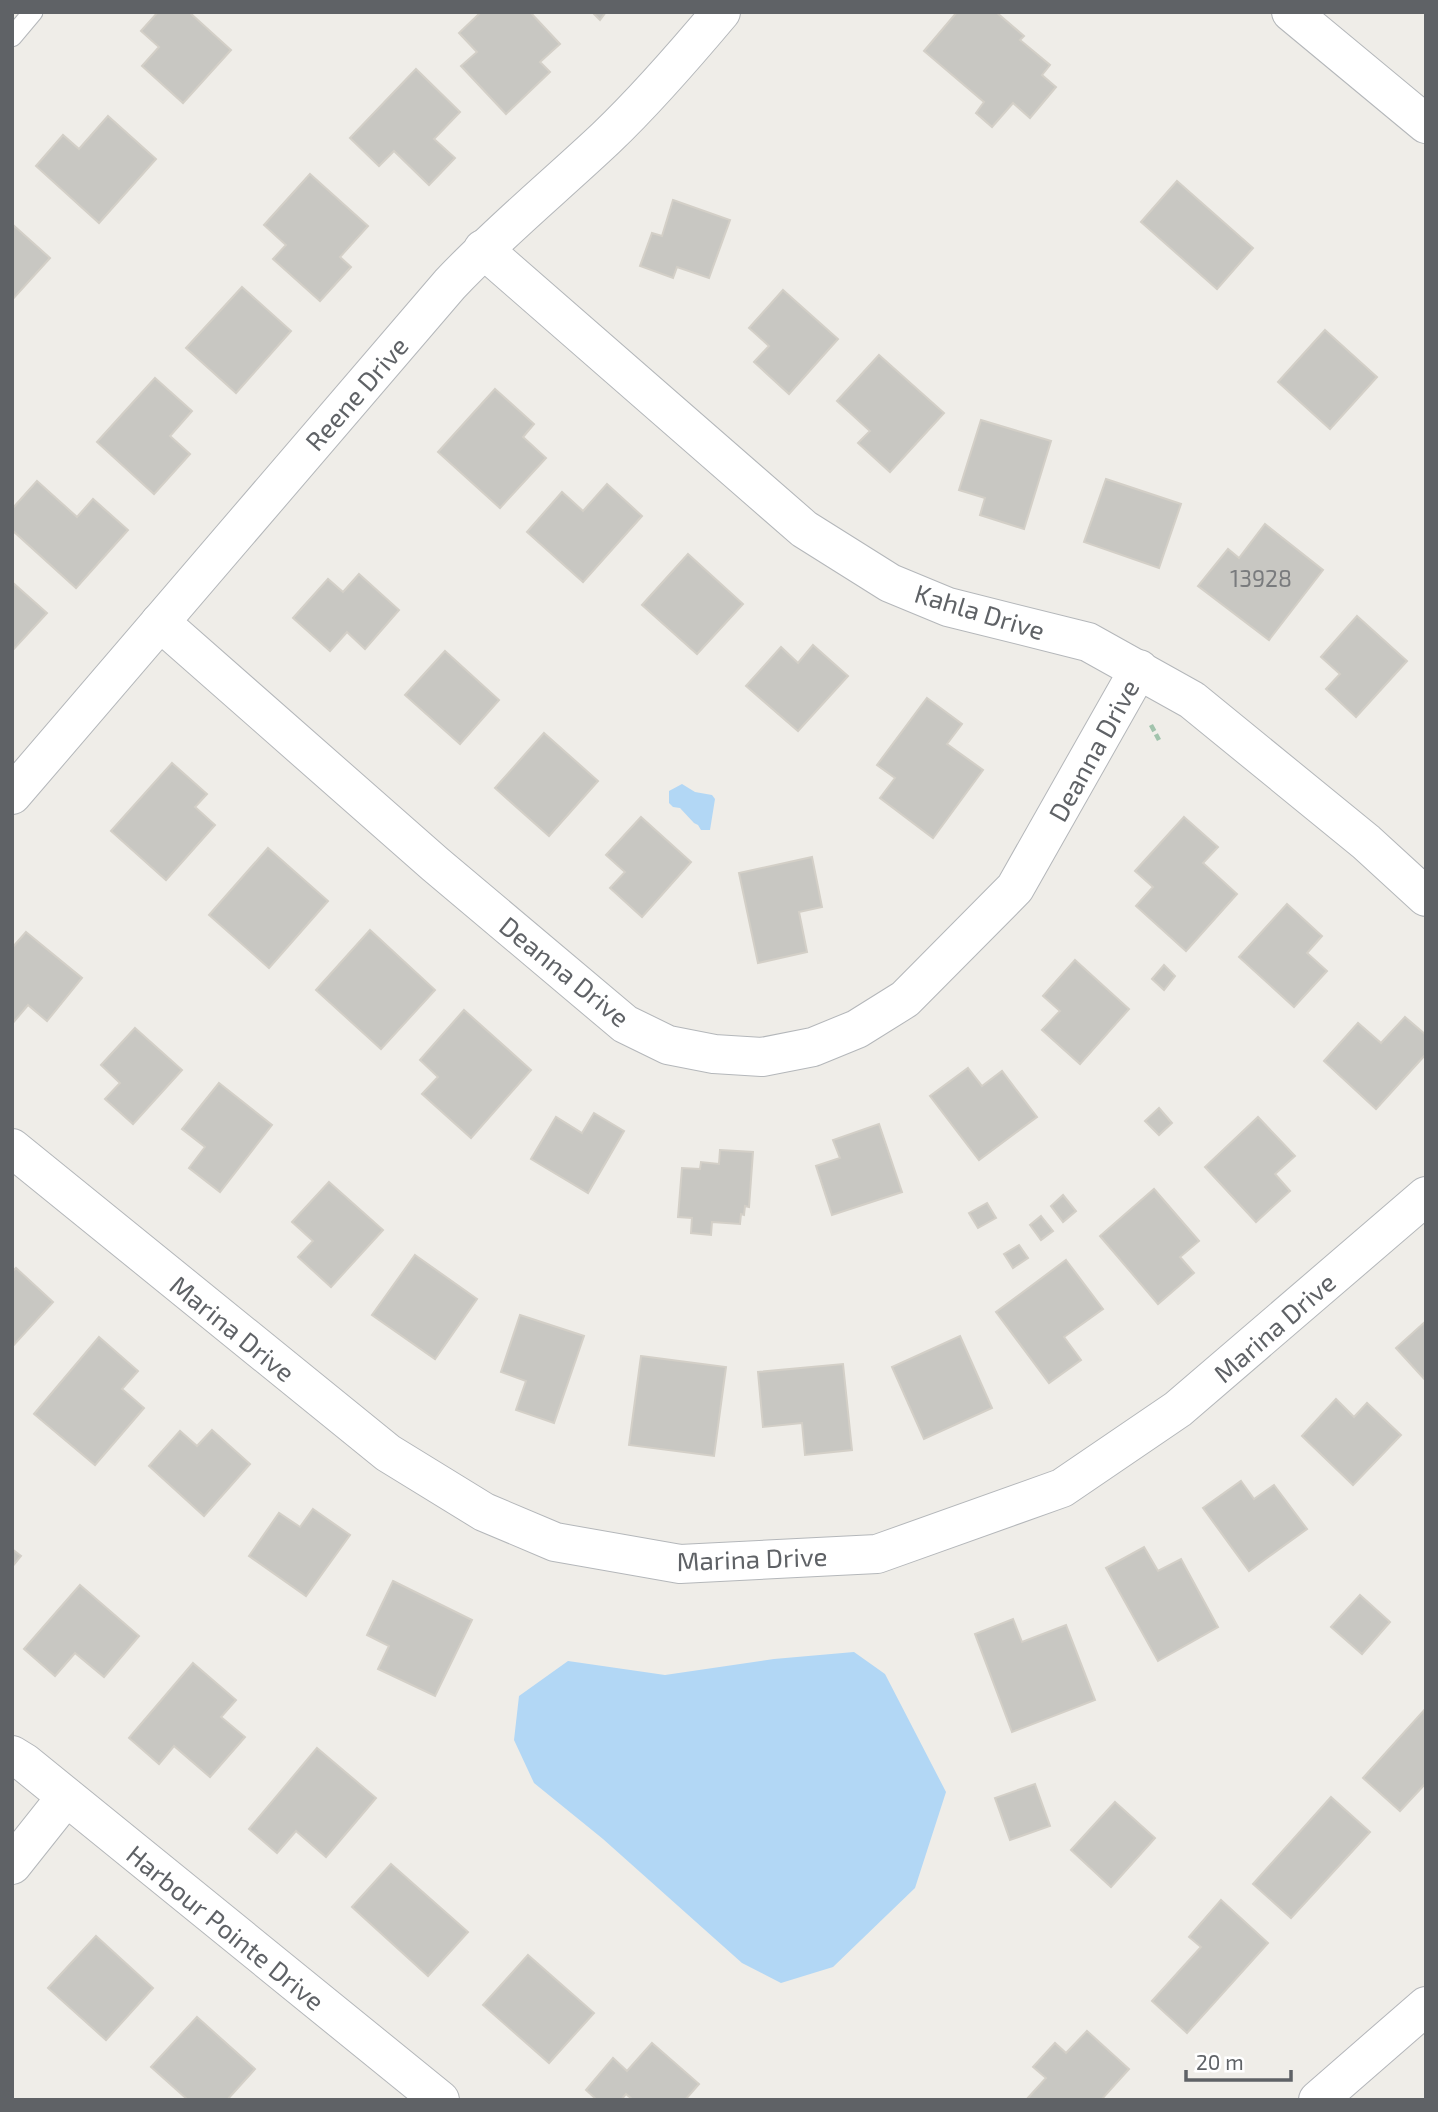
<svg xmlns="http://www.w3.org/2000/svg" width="1438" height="2112" viewBox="0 0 1438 2112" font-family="'Exo 2',sans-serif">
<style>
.water{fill:#b2d7f5}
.building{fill:#c8c7c2;stroke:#d3cfc7;stroke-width:2}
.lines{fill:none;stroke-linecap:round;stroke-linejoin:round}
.lane-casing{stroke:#b4b7ba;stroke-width:21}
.street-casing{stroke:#b4b7ba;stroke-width:40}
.secondary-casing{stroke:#b4b6ba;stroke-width:40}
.path{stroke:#a1c3ac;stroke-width:4.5;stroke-dasharray:7 3.5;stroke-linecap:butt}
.lane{stroke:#fff;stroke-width:19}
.street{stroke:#fff;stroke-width:38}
.secondary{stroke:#fff;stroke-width:38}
.labels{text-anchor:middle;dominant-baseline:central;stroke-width:6;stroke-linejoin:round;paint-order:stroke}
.number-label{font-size:23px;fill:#797b7d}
.street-label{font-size:26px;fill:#5f6266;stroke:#fff}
</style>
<rect width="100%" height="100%" fill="#efede8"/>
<!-- water -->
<g class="water">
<polygon points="682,784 695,792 712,795 715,799 710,830 701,830 698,825 694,823 680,808 673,807 669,803 669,791"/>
<polygon points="854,1652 885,1674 946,1792 915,1888 833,1967 781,1983 742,1963 603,1839 534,1783 514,1740 519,1696 568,1661 665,1675 774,1659"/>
</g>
<!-- building -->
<g class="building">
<polygon points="158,12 189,12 231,50 183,103 142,66 159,47 141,31"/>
<polygon points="481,12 530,12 560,44 540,62 550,72 506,114 461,66 477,52 459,33"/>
<polygon points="592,12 606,12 600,20"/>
<polygon points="957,12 996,12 1024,36 1020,40 1050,65 1042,75 1056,87 1030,118 1013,103 992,127 976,113 984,102 924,51"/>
<polygon points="416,69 460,112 434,139 455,158 429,185 394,151 379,166 350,138"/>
<polygon points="108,116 156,159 99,223 36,166 63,135 79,149"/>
<polygon points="310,174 368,226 340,257 351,267 320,301 273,259 286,245 264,225"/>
<polygon points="1177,181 1253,248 1217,289 1141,222"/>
<polygon points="673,200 730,220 709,278 677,267 673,278 640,266 652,233 662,236"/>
<polygon points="12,224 50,258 12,300"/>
<polygon points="242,287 291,331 236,393 186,348"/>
<polygon points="783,290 838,339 789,394 754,362 769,346 749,328"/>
<polygon points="1325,330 1377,377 1330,429 1278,382"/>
<polygon points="879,355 944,413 890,472 858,443 870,431 837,401"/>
<polygon points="155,378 192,411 170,436 190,454 154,494 97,442"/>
<polygon points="495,389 534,424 523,437 546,458 500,508 438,452"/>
<polygon points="981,420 1051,441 1024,529 980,515 985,498 959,490"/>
<polygon points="1106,479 1181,504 1159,568 1084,542"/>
<polygon points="37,481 77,517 93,499 128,530 76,588 12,530 12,509"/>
<polygon points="607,484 642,516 583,582 527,532 562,492 583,511"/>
<polygon points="1265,524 1323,570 1269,640 1198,586 1228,549 1239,558"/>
<polygon points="688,554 743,604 697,654 642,605"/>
<polygon points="359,574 399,610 365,649 347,632 330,651 293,618 328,579 343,592"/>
<polygon points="12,582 47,613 12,651"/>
<polygon points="1357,616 1407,661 1356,717 1326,689 1340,674 1321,657"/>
<polygon points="813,645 848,676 798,731 746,686 781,647 798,663"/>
<polygon points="445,651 499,700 460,744 405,695"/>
<polygon points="927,698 962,724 947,744 983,770 933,838 880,798 895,778 877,765"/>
<polygon points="544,733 598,781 549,836 495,788"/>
<polygon points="172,763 207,794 195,807 215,825 166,880 111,831"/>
<polygon points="641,817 691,862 642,917 610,888 625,872 606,855"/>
<polygon points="1184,817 1218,847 1203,863 1237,894 1186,951 1136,906 1153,887 1135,871"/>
<polygon points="268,848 328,901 269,968 209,915"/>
<polygon points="812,857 822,907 799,912 807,952 758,963 739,873"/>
<polygon points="1287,904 1322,936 1307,953 1327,971 1294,1007 1239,957"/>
<polygon points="370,930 435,990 381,1049 316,990"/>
<polygon points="26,932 82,978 47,1021 28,1005 12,1024 12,948"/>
<polygon points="1075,960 1129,1009 1080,1064 1042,1030 1060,1011 1043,996"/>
<polygon points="1164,965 1175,976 1164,990 1152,979"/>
<polygon points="464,1010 531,1070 471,1138 422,1094 438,1077 420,1060"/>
<polygon points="1405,1017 1426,1035 1426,1054 1376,1109 1324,1061 1358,1023 1381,1043"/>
<polygon points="135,1028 182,1070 133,1124 105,1099 120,1083 101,1065"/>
<polygon points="968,1068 982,1086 1002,1071 1037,1117 979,1160 930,1096"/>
<polygon points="219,1083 272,1125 220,1192 189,1168 205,1147 182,1129"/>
<polygon points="1159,1108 1172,1123 1159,1135 1145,1121"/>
<polygon points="594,1113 624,1131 588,1193 531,1159 556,1117 582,1133"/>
<polygon points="1258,1117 1295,1156 1275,1174 1290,1191 1256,1222 1205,1167"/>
<polygon points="879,1124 902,1192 832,1215 816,1166 840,1158 833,1140"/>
<polygon points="720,1150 753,1152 749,1207 745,1206 744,1215 741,1214 740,1224 712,1222 711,1235 691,1233 692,1218 678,1217 682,1168 700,1169 701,1162 719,1164"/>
<polygon points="329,1182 383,1230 331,1287 298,1257 313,1241 292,1222"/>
<polygon points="1154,1189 1199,1241 1180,1257 1194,1273 1158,1304 1100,1236"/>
<polygon points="1063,1195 1076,1211 1063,1222 1051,1206"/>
<polygon points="987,1203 996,1218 978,1228 969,1213"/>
<polygon points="1041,1216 1053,1231 1041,1240 1030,1225"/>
<polygon points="1019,1245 1028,1258 1013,1268 1004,1254"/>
<polygon points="415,1255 477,1299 435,1359 372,1315"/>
<polygon points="1066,1260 1103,1309 1064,1337 1081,1360 1049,1383 996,1312"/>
<polygon points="16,1268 53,1302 12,1347 12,1272"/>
<polygon points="520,1315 584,1336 554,1423 516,1410 526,1381 501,1372"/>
<polygon points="1426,1321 1426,1381 1396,1348"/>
<polygon points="960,1336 992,1408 924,1439 892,1367"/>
<polygon points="99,1337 138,1371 122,1389 144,1408 95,1465 34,1414"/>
<polygon points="641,1356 726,1367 714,1456 629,1445"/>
<polygon points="843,1364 852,1450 805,1455 802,1423 763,1427 758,1372"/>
<polygon points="1336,1399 1354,1417 1367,1403 1401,1435 1353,1485 1302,1436"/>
<polygon points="212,1430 250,1464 204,1516 149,1466 180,1431 197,1446"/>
<polygon points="1241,1481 1254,1499 1274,1485 1307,1529 1249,1571 1203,1508"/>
<polygon points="313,1509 350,1535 306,1596 249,1556 279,1513 300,1527"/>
<polygon points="1144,1547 1158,1571 1181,1559 1218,1627 1158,1661 1106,1568"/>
<polygon points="12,1549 21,1556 12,1567"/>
<polygon points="393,1581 472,1620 435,1696 378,1669 389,1646 367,1635"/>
<polygon points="80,1585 139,1636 104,1677 75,1653 55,1676 24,1649"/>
<polygon points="1360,1595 1390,1622 1362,1654 1331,1627"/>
<polygon points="1013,1619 1022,1642 1066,1625 1095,1700 1012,1732 975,1634"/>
<polygon points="193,1663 236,1700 221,1717 245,1737 210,1777 174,1746 159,1764 129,1738"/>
<polygon points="1426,1708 1426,1783 1400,1811 1363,1778"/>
<polygon points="317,1748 376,1798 326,1857 296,1831 277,1853 249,1829"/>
<polygon points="1035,1784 1050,1826 1010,1840 995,1798"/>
<polygon points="1331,1797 1370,1832 1291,1918 1253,1884"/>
<polygon points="1115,1802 1155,1838 1111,1887 1071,1850"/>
<polygon points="391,1864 468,1932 428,1976 352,1907"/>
<polygon points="1221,1900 1268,1943 1187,2033 1152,2001 1201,1947 1189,1937"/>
<polygon points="96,1936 153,1988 106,2040 48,1988"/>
<polygon points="528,1955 594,2013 549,2063 483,2005"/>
<polygon points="197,2017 255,2069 227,2100 188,2100 151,2067"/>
<polygon points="1087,2031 1129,2069 1101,2100 1026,2100 1046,2078 1033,2067 1055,2043 1066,2053"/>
<polygon points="652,2043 699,2084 685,2100 633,2100 626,2094 621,2100 597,2100 586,2090 613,2058 627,2071"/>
</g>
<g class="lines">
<defs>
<polyline id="lane" points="12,37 33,12"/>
<g id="street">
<polyline points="1291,12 1426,124"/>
<polyline points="483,249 804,529 890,583 948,607 1088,642 1192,700 1366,842 1426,897"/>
<polyline points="160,622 435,864 625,1024 668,1045 714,1054 762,1057 813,1047 857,1029 905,999 1015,888 1139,669"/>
<path d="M12 795 450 284C499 232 554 187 606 138 647 99 684 56 721 12"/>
<polyline points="12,1148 388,1453 484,1512 555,1542 680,1564 877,1554 1062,1488 1178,1409 1426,1196"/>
<polyline points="12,1755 25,1763 440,2100"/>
<polyline points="12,1865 66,1797"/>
</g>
<polyline id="secondary" points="1318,2100 1426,2006"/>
</defs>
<!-- lane casing -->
<use href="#lane" class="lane-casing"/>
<!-- street casing -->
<use href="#street" class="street-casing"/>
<!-- secondary casing -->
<use href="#secondary" class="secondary-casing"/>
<!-- path -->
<polyline class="path" points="1151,725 1159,740"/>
<!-- lane -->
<use href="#lane" class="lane"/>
<!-- street -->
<use href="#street" class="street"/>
<!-- secondary -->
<use href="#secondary" class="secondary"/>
</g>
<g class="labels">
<!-- number labels -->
<g class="number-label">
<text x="1261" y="578">13928</text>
</g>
<!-- street labels -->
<g class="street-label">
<text transform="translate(356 393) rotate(-49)">Reene Drive</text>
<text transform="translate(980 611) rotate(17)">Kahla Drive</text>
<text transform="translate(1093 750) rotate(-61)">Deanna Drive</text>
<text transform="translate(565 971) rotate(39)">Deanna Drive</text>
<text transform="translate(1274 1327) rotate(-41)">Marina Drive</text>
<text transform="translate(233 1328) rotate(39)">Marina Drive</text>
<text transform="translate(752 1558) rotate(-2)">Marina Drive</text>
<text transform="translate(226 1927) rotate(39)">Harbour Pointe Drive</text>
</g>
</g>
<!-- border -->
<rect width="1438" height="2112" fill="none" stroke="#5f6266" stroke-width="28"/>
<!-- scale -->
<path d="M1186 2070v10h105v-10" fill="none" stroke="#5f6266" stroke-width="3.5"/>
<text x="1196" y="2070" font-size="21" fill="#5f6266" stroke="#ffffff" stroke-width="5" paint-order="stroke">20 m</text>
</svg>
